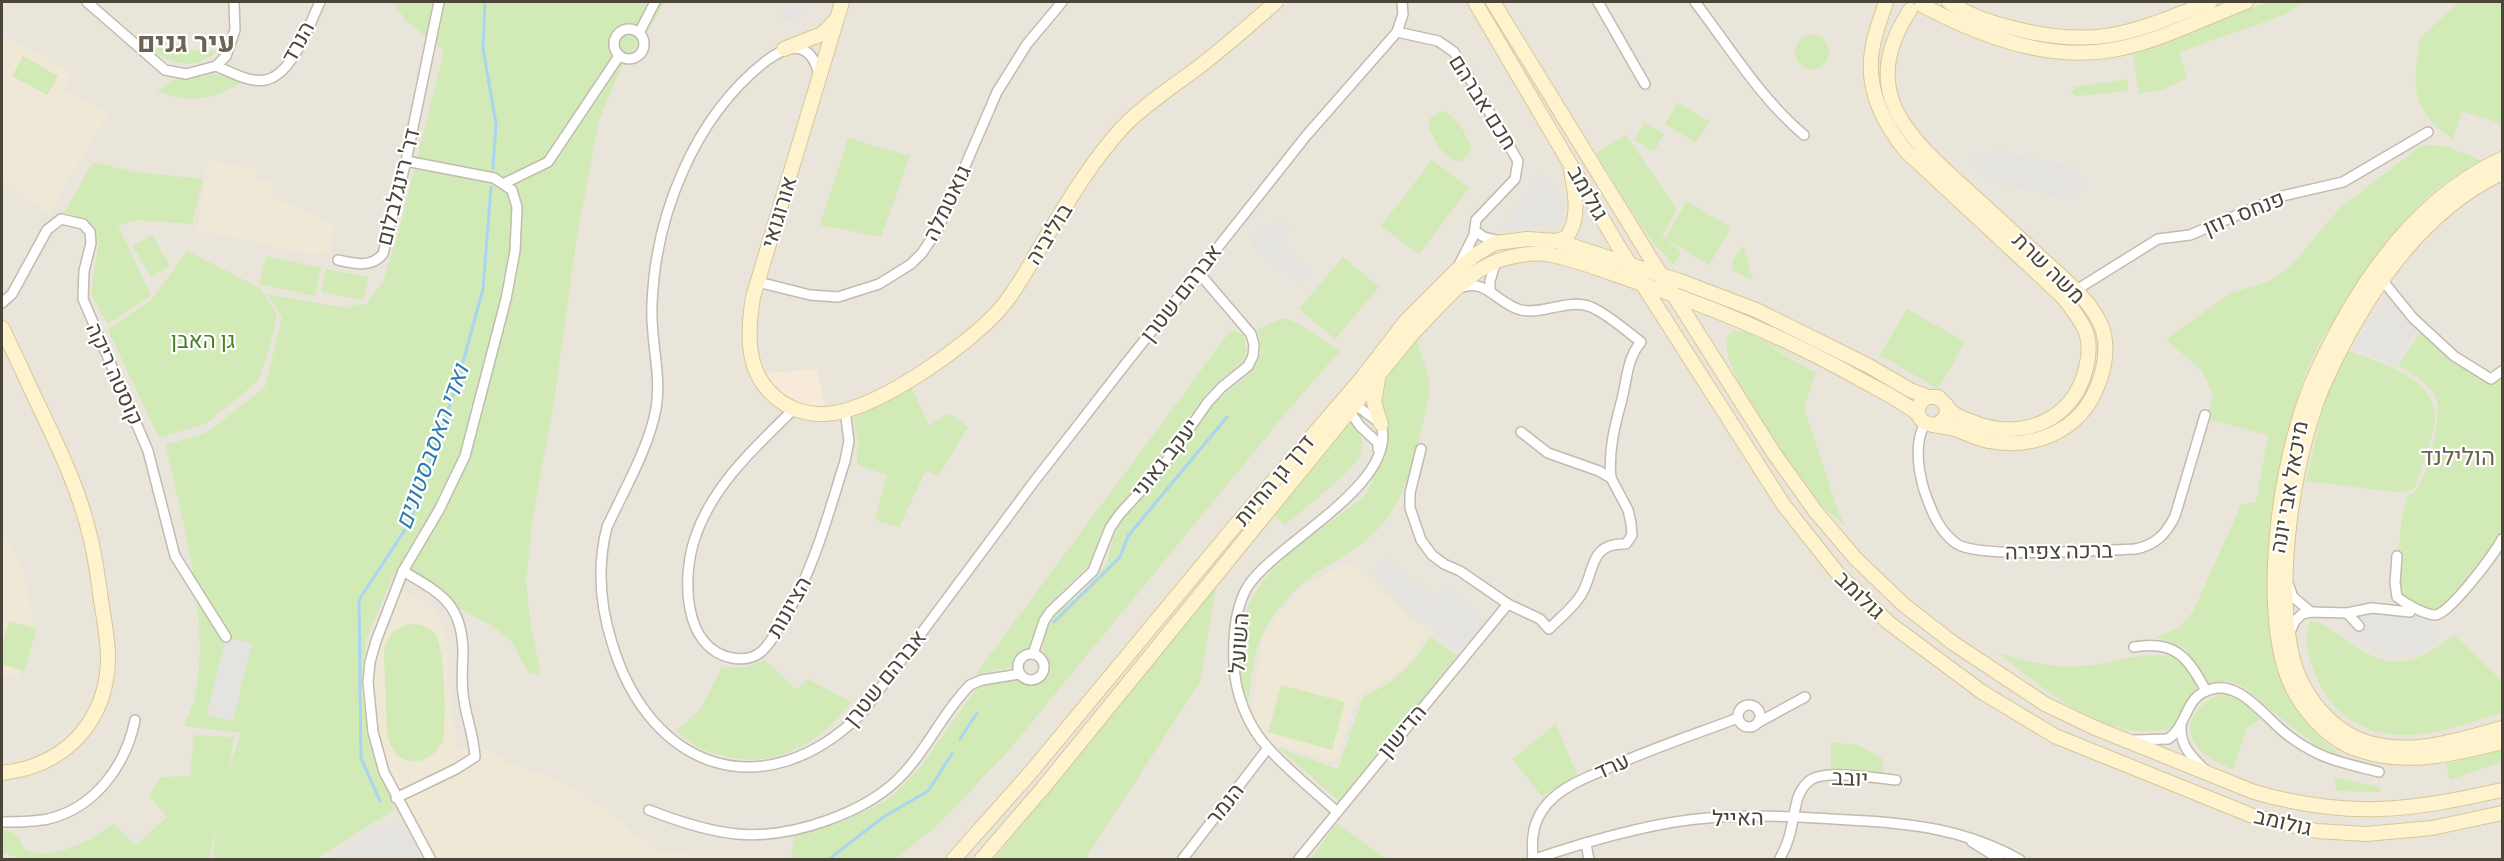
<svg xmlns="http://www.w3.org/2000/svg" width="2504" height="861" viewBox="0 0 2504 861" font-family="Signika,Heebo,sans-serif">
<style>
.residential{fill:#eae5da}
.commercial{fill:#f7ead8}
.education{fill:#efe8d6}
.green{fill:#d2eab5}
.parking{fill:#e5e3e0}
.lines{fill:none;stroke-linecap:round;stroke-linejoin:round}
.stream{stroke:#a9d4f2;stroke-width:3}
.street-casing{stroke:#c2bbae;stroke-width:12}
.secondary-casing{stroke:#d6c79b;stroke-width:16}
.street{stroke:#fff;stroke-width:9}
.secondary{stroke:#fff3cd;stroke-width:14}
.labels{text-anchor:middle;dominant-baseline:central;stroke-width:4.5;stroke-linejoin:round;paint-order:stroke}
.street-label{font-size:22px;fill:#4b4439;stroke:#fff}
.park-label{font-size:22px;fill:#4a7f2a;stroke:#fff}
.water-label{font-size:24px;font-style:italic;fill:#2e7ab2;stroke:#fff}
.neighbourhood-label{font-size:24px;fill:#6e6250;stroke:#fff}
.district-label{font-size:28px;font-weight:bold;fill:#6e6250;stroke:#fff}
</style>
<rect width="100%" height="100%" fill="#f6f3ec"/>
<!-- residential -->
<rect class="residential" x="2" y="2" width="2500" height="857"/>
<!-- commercial -->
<polygon class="commercial" points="817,369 826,414 810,413 762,385 768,373"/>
<!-- education -->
<g class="education">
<polygon points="2,35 72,73 64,89 108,114 48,215 2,178"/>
<polygon points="208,160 257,169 256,178 274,182 272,197 335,225 330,252 311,255 197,229"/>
<polygon points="2,537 14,551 25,578 32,611 32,642 20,679 2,675"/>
<polygon points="1347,561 1429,634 1405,667 1381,683 1358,695 1335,763 1272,744 1251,716 1262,643 1273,620 1306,586"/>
<polygon points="399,588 435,611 446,629 451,710 458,748 483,747 510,764 555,779 601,806 655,850 719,859 435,859 394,788 376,731 372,685 377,646 389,620"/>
</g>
<!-- green -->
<g class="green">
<path d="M393 2H665L651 26 623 64 599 120 576 242 555 396 533 517 526 581 531 627 541 675 528 672 510 639 490 625 394 573 366 640 361 688 370 745 396 798 394 810 315 859H213L215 830 209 859H25L2 853V830C16 830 18 839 25 850 53 861 91 841 113 824L136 845 167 817 149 796 160 777 190 776 194 735 234 737 229 770 241 733 184 726C188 716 193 706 195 696 211 615 182 524 166 445L208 432 265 387 282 317 267 294 345 308 367 303 383 282 400 227 444 51 406 21Z"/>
<polygon points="2269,2 2305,2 2284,15 2179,52 2187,78 2164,89 2139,94 2133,52"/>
<path d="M2455 2H2502V124L2462 111 2453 139C2409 109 2413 86 2420 38L2456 5Z"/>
<circle cx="1812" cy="52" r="17"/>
<path d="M150 48 217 51C196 71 170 65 150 48Z"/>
<polygon points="23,56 58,76 47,95 12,76"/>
<path d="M214 74 242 82C216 100 185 104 157 91L175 79 200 77Z"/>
<polygon points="2128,79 2127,91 2077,96 2071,93 2075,87"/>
<polygon points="1678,103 1709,121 1696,143 1665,124"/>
<path d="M1442 111C1455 114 1470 138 1471 151L1462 161C1445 163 1435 141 1429 127L1430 118Z"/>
<polygon points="1645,122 1664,134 1654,152 1634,140"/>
<path d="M1626 135 1677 210 1662 236 1681 252 1674 265C1642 233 1620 192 1596 153Z"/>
<polygon points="848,138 910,156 881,237 820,225"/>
<path d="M2422 145 2445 146 2481 160C2467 169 2452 177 2439 187 2405 214 2381 255 2357 290 2345 307 2331 324 2320 342 2279 415 2248 611 2284 688 2299 720 2319 738 2346 759L2314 744 2263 704 2242 685 2227 681 2209 685 2186 649 2156 637 2177 629 2193 612 2241 505 2256 502 2268 435 2207 419 2213 395 2202 371 2166 339 2231 293 2269 281 2288 269 2340 208Z"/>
<polygon points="1432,160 1469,188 1419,254 1381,226"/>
<polygon points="93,162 135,172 203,179 192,224 137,220 118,226 151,295 108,324 91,294 99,242 86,219 64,213"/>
<polygon points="1687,201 1731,228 1709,265 1665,238"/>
<polygon points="152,235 170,266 151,277 133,246"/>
<path d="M1744 246 1753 280 1733 271C1729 261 1738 253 1744 246Z"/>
<polygon points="187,251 260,288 277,315 270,346 258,381 207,423 159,438 108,330 152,299"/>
<polygon points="266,256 321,268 315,296 260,284"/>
<polygon points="1343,257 1379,287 1335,339 1299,309"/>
<polygon points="326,269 368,277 363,300 321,292"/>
<polygon points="1907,309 1965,342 1938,389 1880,355"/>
<polygon points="1284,318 1299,324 1340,351 1290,408 1009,750 940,823 895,859 791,860 794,834 843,822 891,798 922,765 977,688 995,680 1039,684 1048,676 1049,661 1043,649 1045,635 1055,615 1085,589 1106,565 1113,538 1124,517 1190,434 1217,401 1249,374 1259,360 1261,352 1258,329"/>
<polygon points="1231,330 1244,335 1246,350 1243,361 1216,383 1205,395 1159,460 1111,518 1101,532 1089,565 1050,603 1041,618 1030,649 1022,652 1012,667 975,675"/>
<polygon points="1734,330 1749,333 1814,367 1757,340 1816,373 1804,408 1837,509 1846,527 1821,505 1758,417 1734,373 1727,352 1727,338"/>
<path d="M2421 332 2448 356 2495 383 2502 378V529L2488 554 2436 613 2406 604 2395 583 2402 516 2407 497C2410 494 2416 492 2418 488 2427 475 2443 412 2436 398 2429 382 2412 374 2398 365Z"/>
<path d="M1416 338 1428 375 1430 392C1421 430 1410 490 1386 520 1366 545 1339 558 1313 575 1306 580 1299 587 1293 593 1257 627 1253 658 1248 705 1214 591 1285 556 1364 497 1392 458 1366 406 1390 365 1396 355 1408 346 1416 338Z"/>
<path d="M2348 351C2378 362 2434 376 2435 417 2435 434 2420 470 2415 488L2403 493 2306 481 2330 379Z"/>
<polygon points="911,386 929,426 949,413 968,427 938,476 926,470 899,527 875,520 887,475 857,465 858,440 853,416"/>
<path d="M1345 422 1357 424C1361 434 1365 446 1360 456 1352 472 1301 511 1285 525L1275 516Z"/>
<polygon points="1216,587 1200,682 1085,859 994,859"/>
<path d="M2311 620C2330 625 2345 641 2362 651 2401 673 2422 658 2454 635L2502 681V713C2451 727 2395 753 2347 717 2331 705 2322 692 2315 673 2308 656 2302 637 2311 620Z"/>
<polygon points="9,621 37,629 24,671 2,664 2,647"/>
<path d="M408 624C418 624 427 625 434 633 446 645 446 723 443 742 426 770 393 768 387 734L384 653C387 637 393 629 408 624Z"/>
<path d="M1431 637 1457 656 1339 801 1279 748 1338 769 1363 697C1399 680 1408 668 1431 637Z"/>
<path d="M1998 653C2025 662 2053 668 2081 666 2117 664 2141 649 2178 658L2197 685C2193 695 2182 719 2175 726 2169 731 2159 730 2152 731 2098 735 2039 685 1998 653Z"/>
<path d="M765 660 797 690 808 679 851 702C820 743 773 771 721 755 714 753 706 751 699 748 691 743 684 736 676 731L701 709 722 667H747Z"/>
<polygon points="1281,685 1345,702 1332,750 1268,732"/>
<path d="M2224 694C2239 698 2250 707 2261 719L2247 728 2233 770C2212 760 2179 743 2194 716 2201 703 2210 698 2224 694Z"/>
<polygon points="1556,724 1577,775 1542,796 1512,759"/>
<polygon points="1831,742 1857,745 1882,758 1883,772 1831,770"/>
<polygon points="2502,747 2502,762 2450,780 2445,760"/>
<polygon points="2333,777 2380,787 2381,792 2337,791"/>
<polygon points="1337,824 1387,859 1310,859"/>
</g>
<!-- parking -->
<g class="parking">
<polygon points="784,2 813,2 806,12 793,20 783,19"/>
<polygon points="1997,150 2078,168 2077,178 2086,180 2084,187 2076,186 2072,200 1996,183 1980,169 1971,156"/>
<polygon points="1539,171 1549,180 1565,206 1562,224 1494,233 1522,202"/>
<polygon points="1278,218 1292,229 1280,245 1311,269 1300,282 1250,244 1261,230 1266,233"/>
<polygon points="2387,296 2419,327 2395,365 2352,348"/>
<polygon points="1388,557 1434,598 1445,586 1485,621 1459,650 1373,575"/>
<polygon points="2372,608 2410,612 2422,617 2441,635 2427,650 2397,657 2381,654 2357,639 2341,618 2347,613"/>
<polygon points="226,637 252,643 233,721 207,715"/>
<polygon points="399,819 422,859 328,859"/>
</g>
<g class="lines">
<!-- stream -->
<g class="stream">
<polyline points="485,2 483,48 496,124 493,168"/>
<polyline points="1054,622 1120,557 1128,536 1227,417"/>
<polyline points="960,739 977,713"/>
<polyline points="380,801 361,758 359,600 410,522 457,384 483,289 491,187"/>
<polyline points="828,860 882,818 928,791 952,754"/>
</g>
<defs>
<g id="street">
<polyline points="87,2 165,70 186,74 216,66 226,56 235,30 234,2"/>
<polyline points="1598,2 1645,84"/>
<path d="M1695 2C1729 46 1760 98 1804 135"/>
<circle cx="629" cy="44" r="15"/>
<polyline points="1397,32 1438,41 1454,52 1518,161 1515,179 1476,220 1474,235 1459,265"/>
<polyline points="639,33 655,2"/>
<path d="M216 66C231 72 249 83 265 80 292 76 310 23 320 2"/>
<path d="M819 75C811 41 790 43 766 61 694 117 655 216 652 305 650 340 662 374 656 409 648 450 624 490 607 527 597 566 600 605 612 643 650 770 764 810 862 713L1033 483 1124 366 1306 136 1397 32 1403 14 1402 2"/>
<polyline points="406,161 494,178 512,190 517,207 515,251 506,299 465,456 439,510 403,571 376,641 370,662 368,682 373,732 384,772 431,860"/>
<polyline points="505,183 548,162 619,56"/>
<polyline points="1475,231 1484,237 1500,241"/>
<path d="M338 260C355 264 371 268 383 254L406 161 439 2"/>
<polyline points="2383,281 2413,318 2454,356 2491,379 2502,371"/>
<polyline points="758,282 810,295 838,297 879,284 911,264 922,253 938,229 997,92 1027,44 1062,2"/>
<path d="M1460 288C1486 277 1497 304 1521 310 1544 315 1568 298 1591 307 1609 315 1625 330 1641 342 1627 358 1627 379 1622 399 1615 425 1608 451 1611 478"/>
<polyline points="1490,292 1490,281 1496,261"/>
<polyline points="2073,292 2158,239 2190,235 2282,196 2343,182 2428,132"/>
<polyline points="2,303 12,294 47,230 61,219 83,224 90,232 91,243 84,271 83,299 148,451 175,556 226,637"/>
<path d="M794 409C756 446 712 486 695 538 682 576 682 648 732 658 743 660 753 659 762 651 772 642 778 629 785 617 814 569 828 515 845 461L849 441 845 410"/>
<polyline points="1348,409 1360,426 1378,443 1378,449"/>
<path d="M1925 423C1914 443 1918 469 1924 490 1931 510 1939 532 1957 544 1981 559 2101 550 2135 549 2156 545 2166 534 2175 516L2205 415"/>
<path d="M1421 449 1410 493V508L1421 540 1432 555 1444 564 1460 571 1508 604 1540 619 1549 629C1559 619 1571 609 1579 598 1596 576 1586 542 1626 544L1632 535 1631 523 1628 510 1611 478 1599 471 1548 453 1521 432"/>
<path d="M2397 556 2395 583 2397 597C2406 604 2423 614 2435 615 2449 615 2496 552 2502 539"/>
<polyline points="2289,586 2293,597 2311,612"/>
<polyline points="2347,613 2359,626"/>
<polyline points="2290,632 2295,621 2302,614 2311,612 2347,613 2372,608 2410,612"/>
<path d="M2134 647C2175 640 2188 657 2206 691"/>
<polyline points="1033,654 1044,621 1050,612 1093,571 1110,528 1119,515 1163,466 1208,402 1222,387 1248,366 1253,356 1254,345 1251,334 1198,272"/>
<circle cx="1031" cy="667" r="13"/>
<circle cx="1749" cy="716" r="11"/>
<polyline points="1759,722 1805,697"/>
<path d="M2181 726C2180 746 2191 756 2205 770"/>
<path d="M2135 740 2168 739C2186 727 2185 701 2204 692 2238 674 2265 719 2289 736 2298 743 2310 750 2321 755 2339 763 2360 767 2379 772"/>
<path d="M396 798 456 769 475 757C474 735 465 715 463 693 461 679 463 665 463 651 462 603 440 593 403 571"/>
<path d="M649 810C677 821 706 831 737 834 791 839 868 813 904 773 929 746 944 711 970 685L982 680 1020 674"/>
<path d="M1336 811C1314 791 1289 771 1269 749 1248 727 1234 692 1234 662 1233 638 1235 607 1248 586 1277 542 1399 484 1381 424L1352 402"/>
<path d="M2 822C17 822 33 822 48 819 95 808 126 765 135 720"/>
<polyline points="1972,842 2001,860"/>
<polyline points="1586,843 1589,860"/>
<path d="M1533 859C1531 837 1533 820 1548 803 1562 787 1585 778 1604 770 1647 750 1693 735 1738 718"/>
<polyline points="1182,860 1268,748"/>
<polyline points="1298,860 1508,604"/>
<path d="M1532 860C1585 842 1652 822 1708 818 1755 814 1802 817 1849 820 1910 823 1965 829 2020 860"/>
<path d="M1779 860C1793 836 1791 822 1798 797 1801 790 1805 783 1812 779 1829 770 1876 778 1896 780"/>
</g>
<g id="secondary">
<path d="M842 2 753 297C748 328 745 366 769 391 783 407 804 415 826 414 876 411 969 345 1001 308 1019 287 1031 262 1045 239 1068 201 1092 161 1122 128 1145 104 1174 86 1200 66 1226 46 1251 24 1276 2"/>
<polyline points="1475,2 1620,249 1783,504 1839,575 1889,623 1982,692 2055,736 2253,816 2317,831 2366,834 2432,828 2502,813"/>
<path d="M1493 2 1651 259 1773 452 1816 512 1856 559 1904 605 1953 643 2045 704 2093 727 2254 792C2349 819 2409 811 2502 790"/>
<path d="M1886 2C1881 18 1874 34 1872 51 1866 89 1883 123 1906 151L2063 297C2071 308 2081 319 2086 332 2090 343 2089 356 2086 368 2074 420 2023 441 1975 423 1964 419 1955 416 1947 408"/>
<path d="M1949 2C1968 15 1990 23 2013 28 2096 50 2134 32 2210 2"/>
<path d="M1922 5C1978 35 2047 62 2112 50 2158 42 2202 19 2246 2"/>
<path d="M1910 10C1857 92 1907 136 1967 190 1995 216 2023 241 2051 267 2069 283 2091 302 2101 325 2109 344 2105 369 2097 387 2080 431 2033 450 1989 441 1977 439 1966 433 1955 429 1943 425 1918 428 1918 411 1918 404 1922 400 1928 397H1938L1947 406 1946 417 1937 425"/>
<polyline points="784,49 822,34 835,21"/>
<path d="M2502 159C2416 198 2357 285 2318 369 2282 444 2259 595 2287 675 2298 705 2325 738 2356 749 2405 767 2454 754 2502 742"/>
<path d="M2502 173C2421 211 2365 296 2328 375 2294 445 2270 598 2297 672 2307 699 2330 726 2356 738 2404 759 2455 741 2502 728"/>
<path d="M1557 241 1566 238C1581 219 1575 192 1571 170"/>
<path d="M2 328C14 352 25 377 37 402 57 444 78 487 89 532 95 554 98 577 101 600 104 619 108 639 108 658 107 723 64 766 2 773"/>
<polyline points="1378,379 1374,402 1381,424"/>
<polyline points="953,860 1031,772 1234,527 1362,378 1405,322 1456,271 1475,255 1495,243 1527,239 1557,241 1680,281 1756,310 1869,366 1910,390 1928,397"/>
<path d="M981 860 1043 788 1412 334C1440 306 1470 265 1511 257 1523 254 1536 253 1547 254 1580 260 1612 274 1643 284 1717 309 1788 339 1856 377 1877 389 1900 399 1918 414"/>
</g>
</defs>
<!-- street casing -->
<use href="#street" class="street-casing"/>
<!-- secondary casing -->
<use href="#secondary" class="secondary-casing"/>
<!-- street -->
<use href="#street" class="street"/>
<!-- secondary -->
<use href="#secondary" class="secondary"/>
</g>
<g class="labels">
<!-- street labels -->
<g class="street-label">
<text transform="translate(298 42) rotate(-61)">הנרד</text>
<text transform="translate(1483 102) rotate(58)">חכם אברהם</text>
<text transform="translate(398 187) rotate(-76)">דר' רינגלבלום</text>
<text transform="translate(1588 193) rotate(60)">גולומב</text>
<text transform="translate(947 203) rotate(-64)">גואטמלה</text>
<text transform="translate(779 212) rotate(-73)">אורוגואי</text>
<text transform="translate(2244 213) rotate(-22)">פנחס רוזן</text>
<text transform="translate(1049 234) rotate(-58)">בוליביה</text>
<text transform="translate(2049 268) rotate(44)">משה שרת</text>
<text transform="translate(1181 293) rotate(-52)">אברהם שטרן</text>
<text transform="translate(115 374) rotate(66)">קוסטה ריקה</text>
<text transform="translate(1165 458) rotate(-52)">יעקב גאוני</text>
<text transform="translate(1274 480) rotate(-50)">דרך גן החיות</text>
<text transform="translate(2289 487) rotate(-80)">מיכאל אבי יונה</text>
<text transform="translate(2059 551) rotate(-1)">ברכה צפירה</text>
<text transform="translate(1860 595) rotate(44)">גולומב</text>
<text transform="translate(789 607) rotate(-60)">הציונות</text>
<text transform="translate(1239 643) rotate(-86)">השועל</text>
<text transform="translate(885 678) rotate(-51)">אברהם שטרן</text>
<text transform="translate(1402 731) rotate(-50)">הדישון</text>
<text transform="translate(1612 766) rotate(-24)">ערד</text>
<text transform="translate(1850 778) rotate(2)">יובב</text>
<text transform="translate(1225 804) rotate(-52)">הנמר</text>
<text transform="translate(1738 818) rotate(-1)">האייל</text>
<text transform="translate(2283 822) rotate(13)">גולומב</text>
</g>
<!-- park labels -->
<g class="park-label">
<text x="203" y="340">גן האבן</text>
</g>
<!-- water labels -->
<g class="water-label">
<text transform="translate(432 447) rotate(-70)">ואדי האסבסטונים</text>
</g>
<!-- neighbourhood labels -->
<g class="neighbourhood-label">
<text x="2458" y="457">הולילנד</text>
</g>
<!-- district labels -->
<g class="district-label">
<text x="186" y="43">עיר גנים</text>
</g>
</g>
<!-- border -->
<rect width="2504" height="861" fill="none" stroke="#4b4439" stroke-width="6"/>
</svg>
